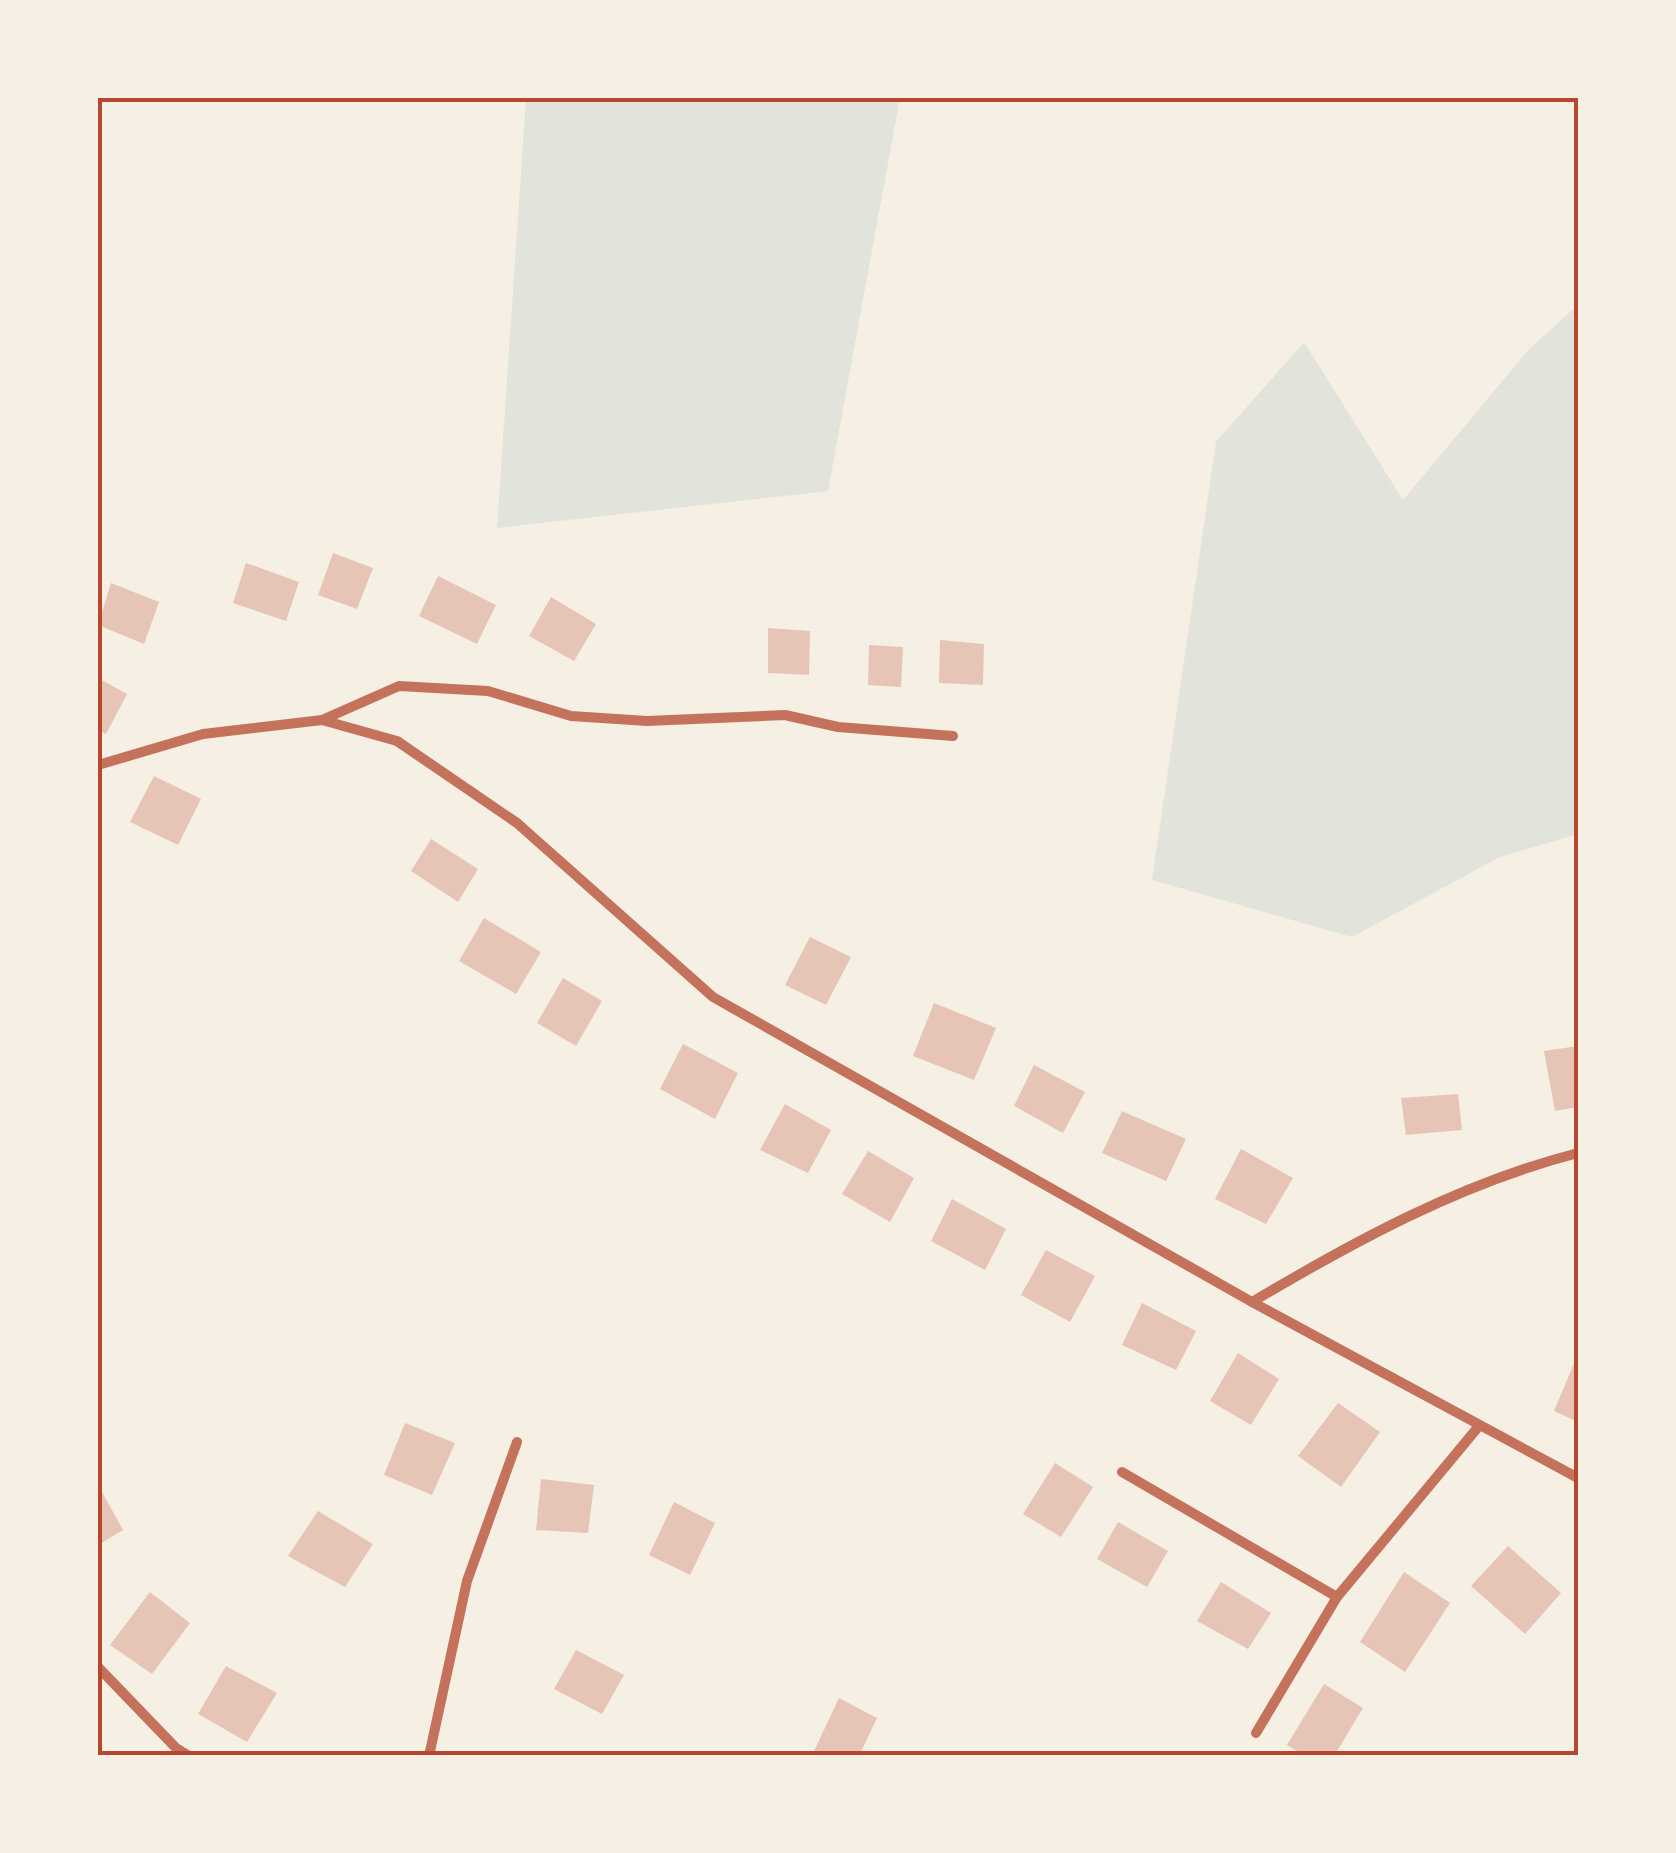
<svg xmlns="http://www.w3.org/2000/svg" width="1676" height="1853" viewBox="0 0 1676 1853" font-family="Raleway,sans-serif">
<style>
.green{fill:#e2e4dc}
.building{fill:#e6c5b7}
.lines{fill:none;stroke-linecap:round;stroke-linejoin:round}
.minor{stroke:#c5725c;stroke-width:10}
.neatline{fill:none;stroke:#b5482f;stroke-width:4}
</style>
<rect width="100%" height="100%" fill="#f6efe4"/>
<!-- green -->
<g class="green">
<polygon points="526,98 900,98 828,491 497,528"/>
<polygon points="1578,305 1578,834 1500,857 1352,937 1152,880 1216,442 1304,342 1403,500 1530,348"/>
</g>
<!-- building -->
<g class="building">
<polygon points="333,553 373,568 357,609 318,595"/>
<polygon points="246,563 299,582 286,621 233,603"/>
<polygon points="438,576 496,605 477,644 419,616"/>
<polygon points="111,583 159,602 144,644 98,625"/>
<polygon points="551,597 596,624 574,661 529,636"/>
<polygon points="768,628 810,631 809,675 768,673"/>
<polygon points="940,640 984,644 983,685 939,683"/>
<polygon points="869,645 903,647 901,687 868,685"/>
<polygon points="98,678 127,694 106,734 98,730"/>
<polygon points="154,776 201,799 178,845 130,822"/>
<polygon points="431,839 478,869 458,902 411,871"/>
<polygon points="484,918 541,952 516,994 459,961"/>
<polygon points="810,937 851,957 826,1005 785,985"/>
<polygon points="563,978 602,1001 576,1046 537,1023"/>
<polygon points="934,1003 996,1028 974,1080 913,1056"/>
<polygon points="683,1044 738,1073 715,1119 660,1089"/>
<polygon points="1578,1046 1578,1107 1555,1111 1544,1051"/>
<polygon points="1034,1065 1085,1092 1063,1133 1014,1106"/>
<polygon points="1458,1094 1462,1130 1406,1135 1401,1098"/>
<polygon points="785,1104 831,1130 808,1173 760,1150"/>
<polygon points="1122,1111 1186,1139 1166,1181 1102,1153"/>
<polygon points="1241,1149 1293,1178 1266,1224 1215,1199"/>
<polygon points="868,1151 914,1178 890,1222 842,1194"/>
<polygon points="952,1199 1006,1229 985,1270 931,1241"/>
<polygon points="1046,1250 1095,1276 1070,1322 1021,1295"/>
<polygon points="1142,1303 1196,1331 1176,1370 1122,1345"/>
<polygon points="1238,1353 1279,1379 1251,1425 1210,1401"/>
<polygon points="1578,1354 1578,1422 1554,1411"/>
<polygon points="1338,1403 1380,1432 1341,1487 1298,1456"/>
<polygon points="405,1423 455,1443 432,1495 384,1475"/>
<polygon points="1055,1463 1093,1487 1061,1537 1023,1514"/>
<polygon points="541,1479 594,1485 588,1533 536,1530"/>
<polygon points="101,1490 123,1530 98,1545 98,1492"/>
<polygon points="674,1502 715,1523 690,1575 649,1555"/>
<polygon points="318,1511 373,1544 345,1587 288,1556"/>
<polygon points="1118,1522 1168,1551 1147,1587 1097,1559"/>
<polygon points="1508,1546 1561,1593 1525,1634 1471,1586"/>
<polygon points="1404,1572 1450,1603 1405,1672 1360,1642"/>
<polygon points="1221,1582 1271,1613 1248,1649 1197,1621"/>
<polygon points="150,1592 190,1623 152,1674 110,1645"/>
<polygon points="576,1650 624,1675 602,1714 554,1689"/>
<polygon points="226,1666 277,1693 247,1742 198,1714"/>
<polygon points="1324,1684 1363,1708 1334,1756 1305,1756 1287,1745"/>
<polygon points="839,1698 877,1718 859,1756 823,1756 814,1751"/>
</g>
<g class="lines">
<!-- minor -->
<g class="minor">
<polyline points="322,720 399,686 488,691 571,716 647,721 785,715 838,727 953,736"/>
<polyline points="98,765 203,734 322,720 397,741 517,823 713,997 1252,1302 1578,1478"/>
<path d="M1252 1302C1355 1241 1461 1183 1578 1153"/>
<polyline points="1122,1472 1337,1597"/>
<polyline points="98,1667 176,1748 189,1756"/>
<polyline points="1256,1733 1337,1597 1479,1426"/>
<polyline points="429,1756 467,1581 517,1442"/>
</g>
</g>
<!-- border -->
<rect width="1676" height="1853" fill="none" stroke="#f6efe4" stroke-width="200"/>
<rect x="100" y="100" width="1476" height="1653" class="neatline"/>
</svg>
